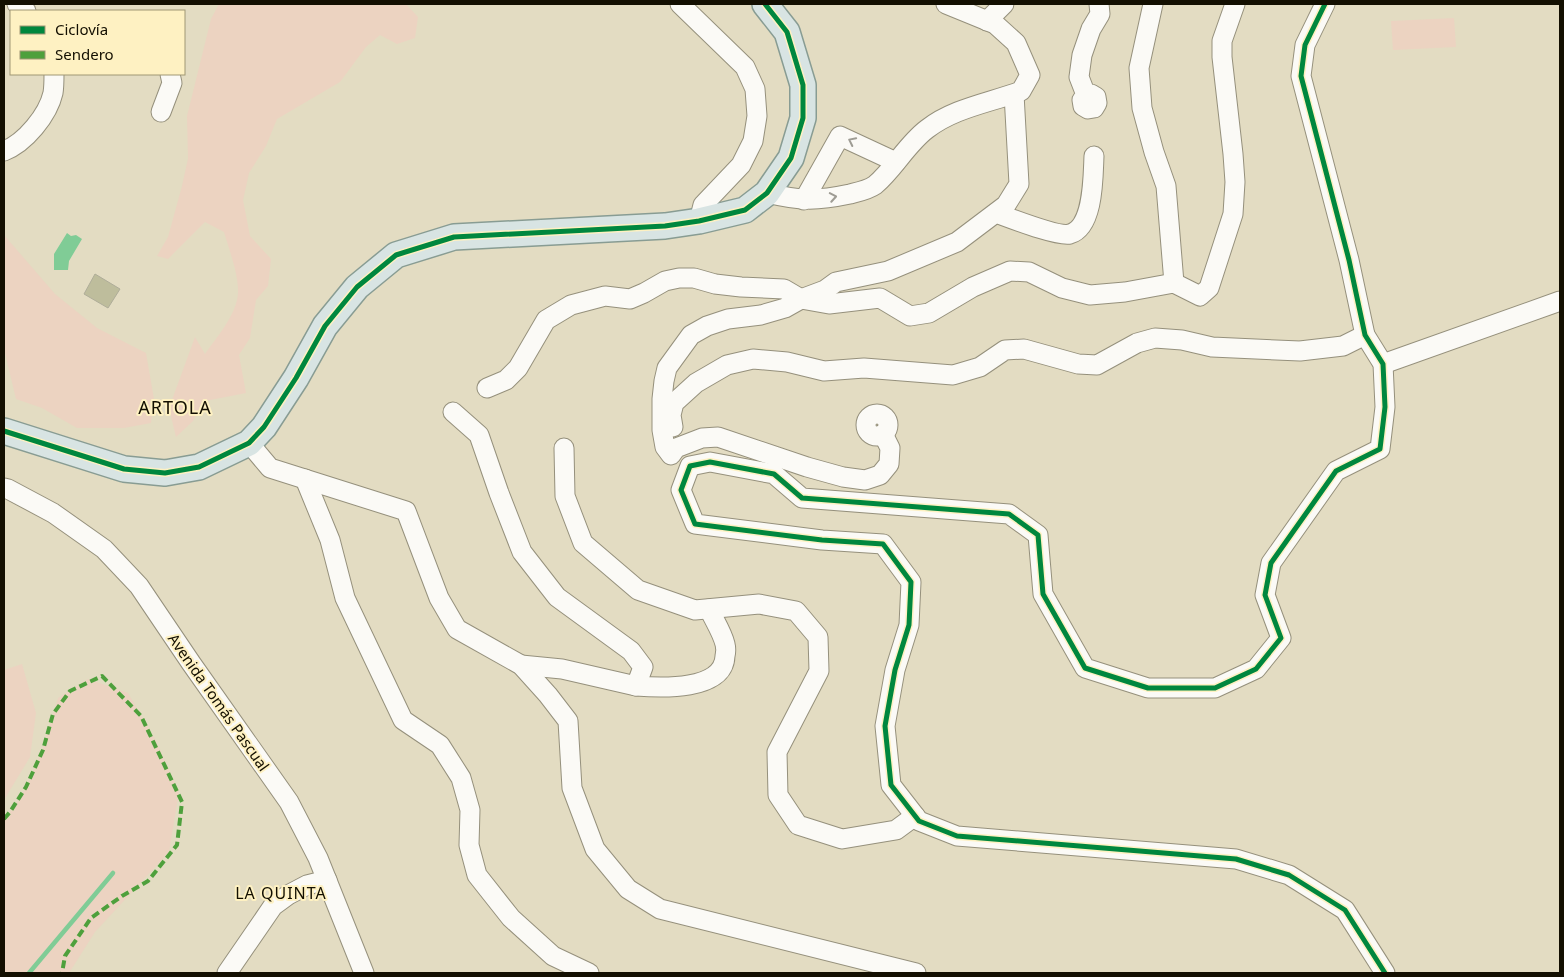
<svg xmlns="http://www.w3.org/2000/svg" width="1564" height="977" viewBox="0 0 1564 977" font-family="'Noto Sans',sans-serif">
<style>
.green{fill:#ecd3c1}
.water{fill:#80cc96}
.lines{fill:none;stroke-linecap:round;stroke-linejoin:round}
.stream{stroke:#80cc96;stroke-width:4.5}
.building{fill:#bebd9c;stroke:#afad99}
.minor-casing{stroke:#95907c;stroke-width:21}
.major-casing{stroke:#889c93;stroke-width:28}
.minor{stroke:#fbfaf6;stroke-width:19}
.major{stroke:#d8e4e3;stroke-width:25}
.quiet{stroke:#4ea03c;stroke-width:4;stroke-dasharray:8 4;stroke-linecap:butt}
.cycleway-casing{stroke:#fef1c2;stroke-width:8}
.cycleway{stroke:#00873e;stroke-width:5}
.oneway{stroke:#9e9c94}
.labels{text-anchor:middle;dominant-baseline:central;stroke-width:4;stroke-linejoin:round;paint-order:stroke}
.street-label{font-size:15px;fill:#130f01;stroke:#fef1c2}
.neighbourhood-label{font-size:16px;letter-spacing:1px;fill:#130f01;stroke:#fef1c2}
.quarter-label{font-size:18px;letter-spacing:1px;fill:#130f01;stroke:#fef1c2}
</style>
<rect width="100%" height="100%" fill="#e3dcc2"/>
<!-- green -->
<g class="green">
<path d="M219 4H406L418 17 415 38 397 44 380 35 366 47 340 82 277 119 266 146 249 173 243 200 250 236 271 259 268 286 256 300 250 338 239 355 246 393 205 401 193 421 176 437 169 408 195 337 205 354C217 337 237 314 238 293 239 276 229 249 224 232L205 222 168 259 157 256 168 237 182 186 188 159 187 116 211 19Z"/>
<polygon points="1454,18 1456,47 1393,50 1391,21"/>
<polygon points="4,235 55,294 97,328 146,353 154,399 151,423 124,428 77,428 42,408 16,399 4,349"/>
<polygon points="22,664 36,713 30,757 4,800 4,670"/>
<path d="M88 679 128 693 157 743 179 792 169 852 95 932 69 973H4V819C35 786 45 740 58 698Z"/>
</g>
<!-- water -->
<polygon class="water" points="67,233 71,236 76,235 82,239 69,261 68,270 54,270 54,254"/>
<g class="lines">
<!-- stream -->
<polyline class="stream" points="29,973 113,873"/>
</g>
<!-- building -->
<polygon class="building" points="95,274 120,289 108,308 84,294"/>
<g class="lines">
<defs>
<g id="minor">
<polyline points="17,4 26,11"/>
<polyline points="680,4 745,67 755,89 757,116 753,141 741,165 703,205 699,221"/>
<polyline points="1153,4 1139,68 1142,108 1154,152 1166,186 1174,283"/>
<polyline points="1325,4 1305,45 1301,76 1349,260 1365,335 1383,364 1385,407 1380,449 1336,471 1271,563 1265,595 1281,638 1256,669 1215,688 1148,688 1085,668 1043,594 1038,535 1009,514 802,498 774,474 710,462 690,466 681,490 695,524 822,540 883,544 911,582 909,625 895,670 885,726 891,785 919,821 957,836 1236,859 1289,875 1345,910 1385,973"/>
<polyline points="987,21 1004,4"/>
<polyline points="1086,95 1091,94 1096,97 1097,103 1094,108 1088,109 1083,106 1082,100 1086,95 1079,77 1082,55 1091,29 1100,14 1099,4"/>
<polyline points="161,112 172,83 170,74"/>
<path d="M4 151C25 143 48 115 53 93 54 87 54 80 54 74"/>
<path d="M767 193C800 201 817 201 850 194 858 192 868 190 875 185 894 169 907 144 927 129 954 108 989 103 1021 91L1030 75 1016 43 995 24 946 4"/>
<polyline points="804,200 840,136 896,162"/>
<path d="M996 213C1010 218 1058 237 1070 234 1094 227 1093 176 1094 156"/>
<polyline points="1383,364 1560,301"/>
<polyline points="487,388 506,380 518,368 546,320 571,305 605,296 630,299 644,293 665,281 679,278 694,278 715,284 741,287 784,289 801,299 829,304 880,298 910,316 929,313 973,287 1010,271 1029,272 1062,288 1090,295 1125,292 1174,283 1200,296 1209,288 1233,214 1235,182 1233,154 1222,57 1222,41 1235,4"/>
<polyline points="453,412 479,435 499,493 522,552 557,597 631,651 643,667 636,686 562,669 521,665"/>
<circle cx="877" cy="425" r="11"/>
<polyline points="673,427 671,415 674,403 696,383 727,365 753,359 787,362 824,371 864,368 953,375 980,367 1005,350 1024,349 1078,364 1097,365 1137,343 1155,338 1182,340 1212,347 1300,351 1343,346 1365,335"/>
<polyline points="883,434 890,448 889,464 880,475 865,480 843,477 807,467 718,437 702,438 676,448 671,455 665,447 662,430 662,399 664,381 667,368 691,335 707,326 728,319 761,315 785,308 801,299 825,290 836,282 888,271 957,242 1006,205 1019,184 1014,94"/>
<polyline points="249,443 270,468 406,511 439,598 457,629 521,665 548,695 568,721 572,788 595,849 628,889 660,909 916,973"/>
<polyline points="564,448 565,496 583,543 638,590 695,610 759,604 796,611 818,637 819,671 777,752 778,795 798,825 842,839 896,830 915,816"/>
<polyline points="305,479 330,540 345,598 403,720 440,745 461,778 470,810 469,845 477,875 511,918 553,956 589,973"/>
<polyline points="4,488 8,489 53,513 104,549 139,586 191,663 289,802 318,858 364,973"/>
<path d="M636 686C661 688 724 691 725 656 726 652 726 648 725 644 722 632 714 620 709 609"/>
<polyline points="227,973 273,906 288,895 307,885 327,880"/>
</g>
<polyline id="major" points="4,431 124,469 165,473 199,467 249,443 264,427 296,378 325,326 357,287 396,255 454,237 665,226 699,221 745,210 767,193 791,158 803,118 803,85 787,32 765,4"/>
</defs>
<!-- minor casing -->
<use href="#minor" class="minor-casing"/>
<!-- major casing -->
<use href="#major" class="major-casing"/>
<!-- minor -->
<use href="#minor" class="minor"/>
<!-- major -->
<use href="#major" class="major"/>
<!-- quiet -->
<polyline class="quiet" points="4,819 10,812 26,787 43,750 53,714 70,691 102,676 141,716 182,802 177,845 148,881 122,896 91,918 65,956 62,973"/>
<defs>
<g id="cycleway">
<polyline points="1325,4 1305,45 1301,76 1349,260 1365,335 1383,364 1385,407 1380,449 1336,471 1271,563 1265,595 1281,638 1256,669 1215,688 1148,688 1085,668 1043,594 1038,535 1009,514 802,498 774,474 710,462 690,466 681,490 695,524 822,540 883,544 911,582 909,625 895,670 885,726 891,785 919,821 957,836 1236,859 1289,875 1345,910 1385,973"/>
<polyline points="4,431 124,469 165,473 199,467 249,443 264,427 296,378 325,326 357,287 396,255 454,237 665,226 699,221 745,210 767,193 791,158 803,118 803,85 787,32 765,4"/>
</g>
</defs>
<!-- cycleway casing -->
<use href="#cycleway" class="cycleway-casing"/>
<!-- cycleway -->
<use href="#cycleway" class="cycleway"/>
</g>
<!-- one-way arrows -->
<defs><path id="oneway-chevron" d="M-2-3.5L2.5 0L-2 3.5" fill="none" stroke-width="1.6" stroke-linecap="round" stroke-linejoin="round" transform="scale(1.25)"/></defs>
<g class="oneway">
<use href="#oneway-chevron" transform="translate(852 141) rotate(-154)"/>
<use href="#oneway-chevron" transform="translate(833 197) rotate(-10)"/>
</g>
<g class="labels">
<!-- street labels -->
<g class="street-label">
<text transform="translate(219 702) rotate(55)">Avenida Tomás Pascual</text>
</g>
<!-- neighbourhood labels -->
<g class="neighbourhood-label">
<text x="281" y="893">LA QUINTA</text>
</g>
<!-- quarter labels -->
<g class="quarter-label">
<text x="175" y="407">ARTOLA</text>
</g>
</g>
<!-- border -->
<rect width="1564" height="977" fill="none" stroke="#130f01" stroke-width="10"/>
<!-- legend -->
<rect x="10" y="10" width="175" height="65" fill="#fef1c2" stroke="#a09775"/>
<rect x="20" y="26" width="25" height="8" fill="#00873e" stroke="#a09775"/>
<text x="55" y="35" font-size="15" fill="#130f01">Ciclovía</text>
<rect x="20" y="51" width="25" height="8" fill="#4ea03c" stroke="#a09775"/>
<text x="55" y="60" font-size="15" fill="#130f01">Sendero</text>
</svg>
